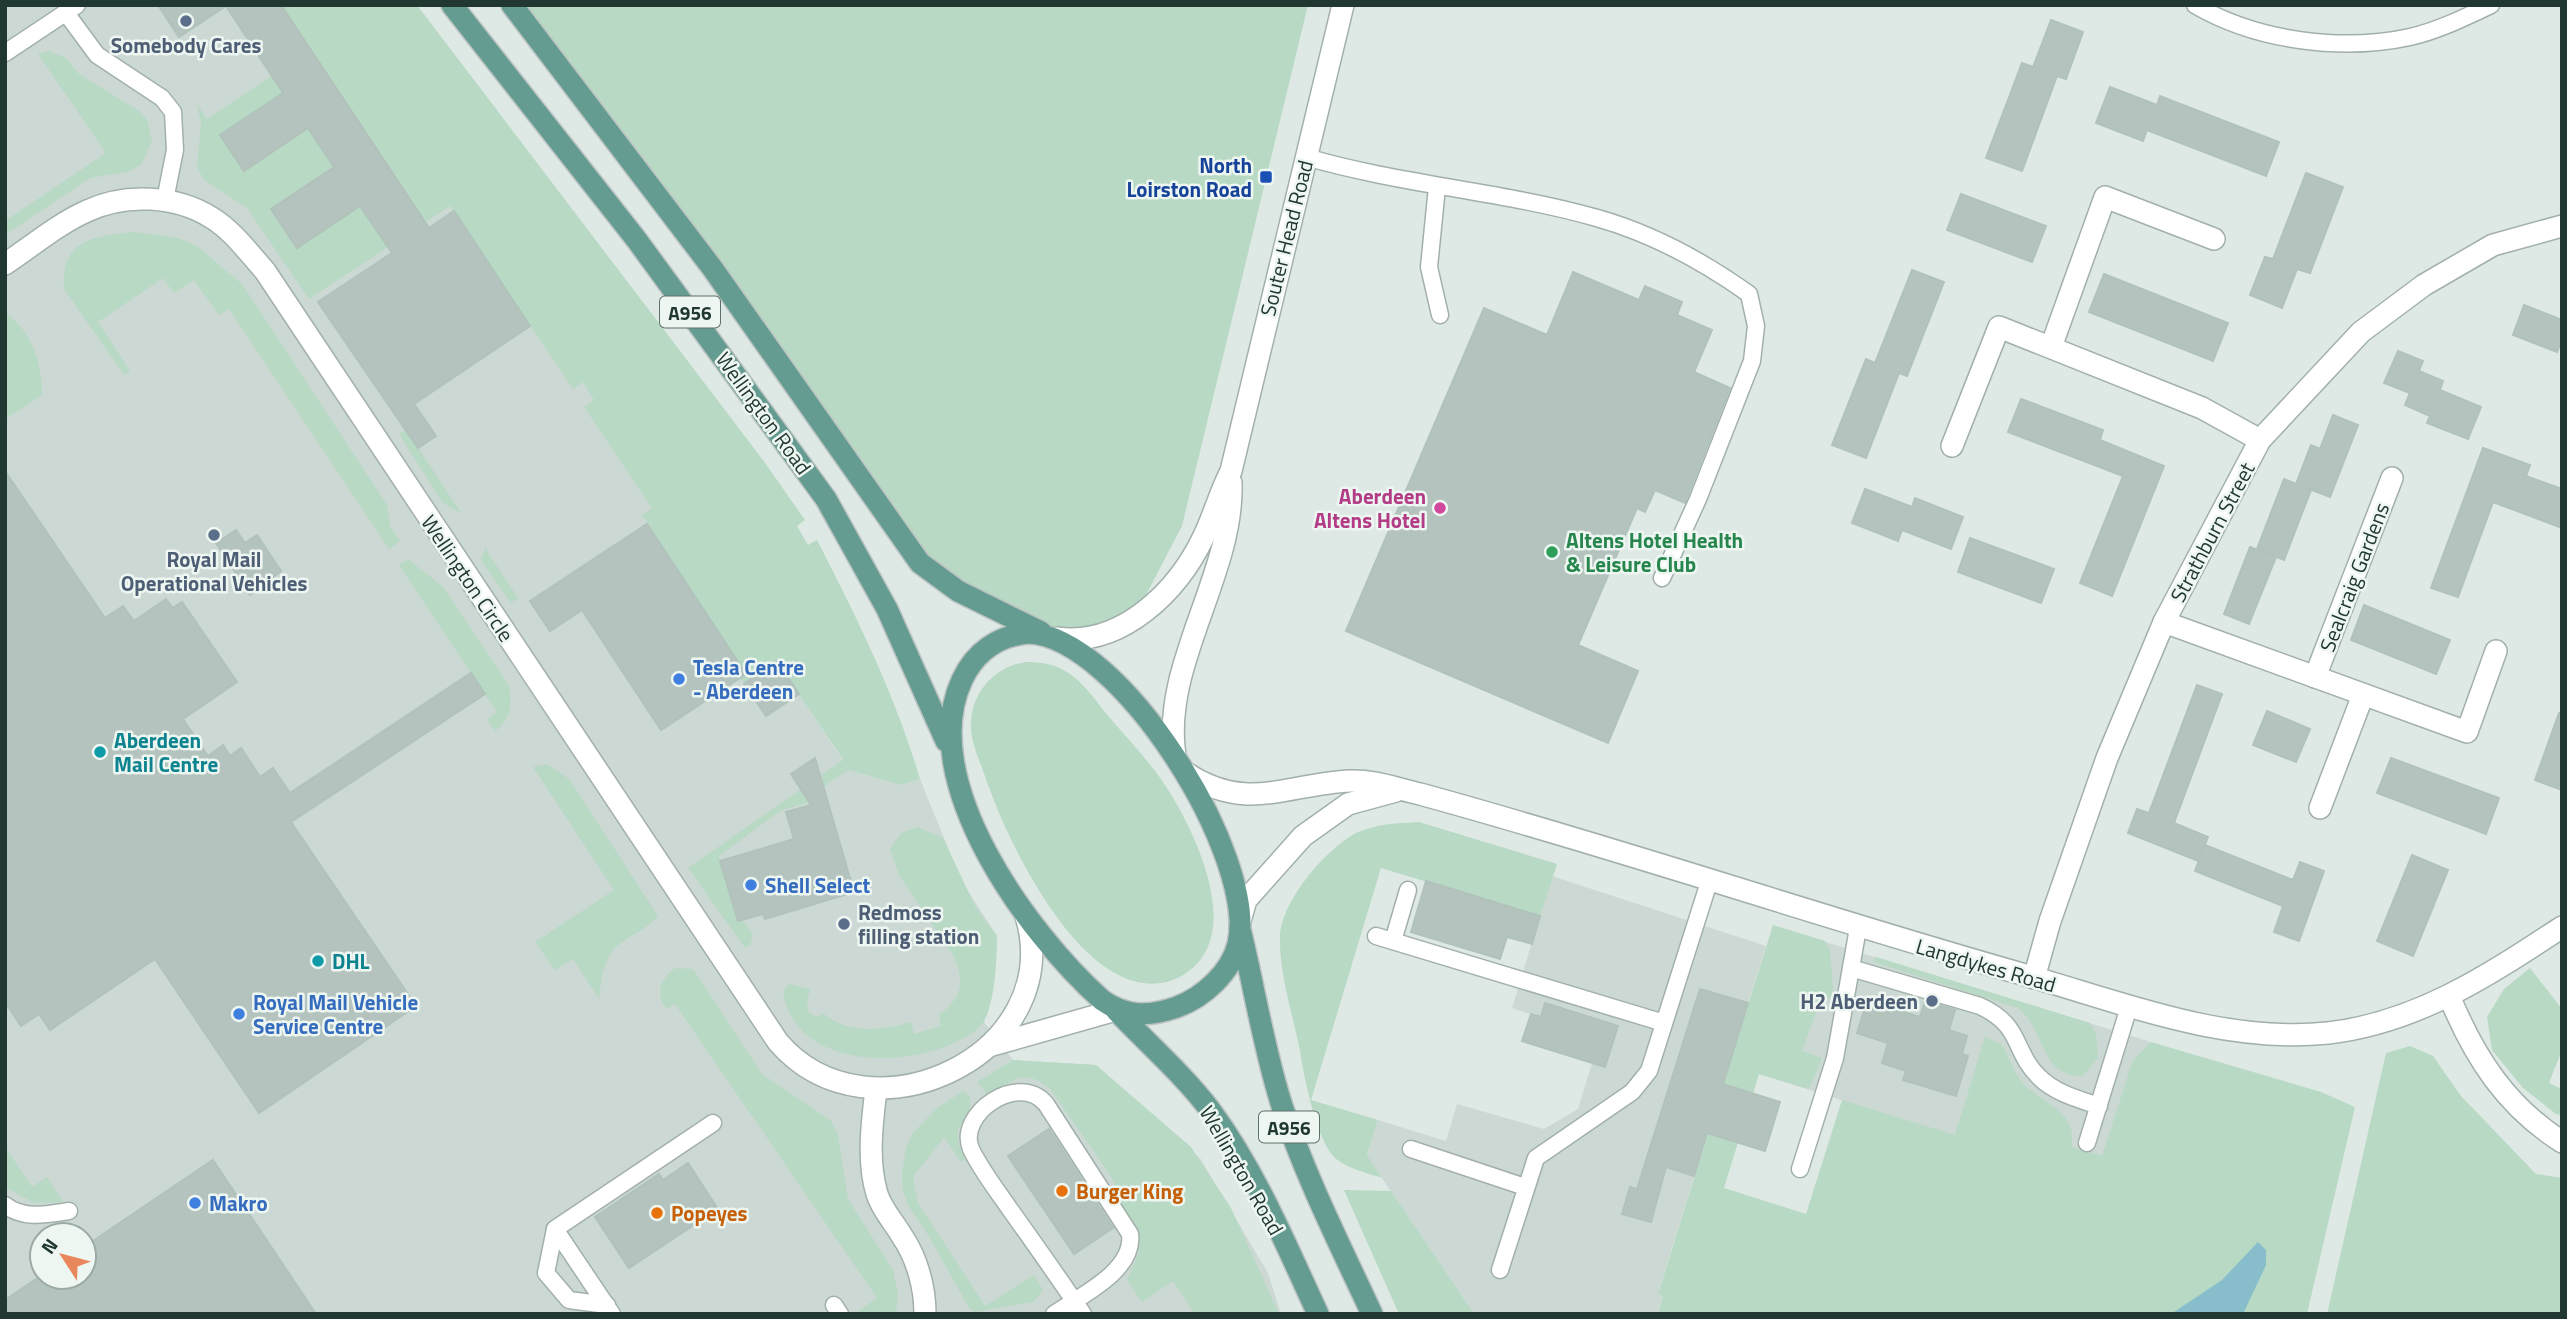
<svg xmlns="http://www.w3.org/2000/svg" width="2567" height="1319" viewBox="0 0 2567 1319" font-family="'Titillium Web',sans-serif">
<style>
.built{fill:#ccd8d4;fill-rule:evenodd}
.green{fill:#b8d9c3}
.water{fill:#88bdcb}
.building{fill:#b4c3be;stroke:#b1c2bc;stroke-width:2}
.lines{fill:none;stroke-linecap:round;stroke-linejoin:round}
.service-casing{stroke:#a2b0ac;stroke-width:19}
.minor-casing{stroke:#a2b0ac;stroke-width:24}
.tertiary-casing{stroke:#a2b0ac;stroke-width:24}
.primary-casing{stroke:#bcc3c2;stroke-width:24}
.service{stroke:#fff;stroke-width:16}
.minor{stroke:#fff;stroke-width:21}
.tertiary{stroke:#fff;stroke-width:21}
.primary{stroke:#659c91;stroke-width:21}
.service-dot{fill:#5c6f8a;stroke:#eef6f2;stroke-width:2.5}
.transit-dot{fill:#1a4fb4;stroke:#eef6f2;stroke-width:2.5}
.hotel-dot{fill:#d1479c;stroke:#eef6f2;stroke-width:2.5}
.leisure-dot{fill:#2e9e5b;stroke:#eef6f2;stroke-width:2.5}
.shop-dot{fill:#3f7fe0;stroke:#eef6f2;stroke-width:2.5}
.culture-dot{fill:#0f9aa8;stroke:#eef6f2;stroke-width:2.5}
.food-dot{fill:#e8710a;stroke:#eef6f2;stroke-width:2.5}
.labels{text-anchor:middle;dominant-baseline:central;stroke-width:5;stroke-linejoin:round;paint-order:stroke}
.shield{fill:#eef6f2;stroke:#5e706c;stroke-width:2}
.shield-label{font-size:19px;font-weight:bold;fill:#213732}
.service-label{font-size:21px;font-weight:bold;fill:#4e5e75;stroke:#eef6f2}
.transit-label{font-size:21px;font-weight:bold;fill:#164399;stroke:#eef6f2;text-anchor:end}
.street-label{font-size:21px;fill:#213732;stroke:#eef6f2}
.hotel-label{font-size:21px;font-weight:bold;fill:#b23c85;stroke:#eef6f2;text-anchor:end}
.leisure-label{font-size:21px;font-weight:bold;fill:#27864d;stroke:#eef6f2;text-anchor:start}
.shop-label{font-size:21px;font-weight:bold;fill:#366cbe;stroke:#eef6f2;text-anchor:start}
.culture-label{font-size:21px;font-weight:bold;fill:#0d838f;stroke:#eef6f2;text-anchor:start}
.food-label{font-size:21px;font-weight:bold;fill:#c56008;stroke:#eef6f2;text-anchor:start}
</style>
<rect width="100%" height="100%" fill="#dee9e5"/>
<!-- built -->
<g class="built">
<path d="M5 5H342L849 770 901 785 920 779 961 880 997 936 992 989 984 1022 1013 1060 1096 1065 1200 1158 1268 1273 1281 1314H5ZM42 1235H84V1277H42Z"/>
<polygon points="1552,876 1766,946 1658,1293 1663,1295 1658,1314 1474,1314 1367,1156 1378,1120 1446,1141 1457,1104 1544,1129 1578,1109 1592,1063 1522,1041 1531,1014 1512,1008"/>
<polygon points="1803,935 2151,1042 2106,1184 1759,1074"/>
</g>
<!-- green -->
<g class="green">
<path d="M281 5H417L763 460 805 520 797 526 808 545 817 540C857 618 895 694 920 779L901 785 849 770 828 783 813 801 780 811 719 856 738 921 743 920 753 935 750 945 745 948 688 868 843 760 777 662 744 683 740 678 745 673 642 515 652 508 584 407 594 400 583 382 573 389 450 206 309 299 247 208 204 180 197 167 201 124 197 104 207 119 272 76 283 93 245 171 308 128 334 167 271 209 297 248 360 205Z"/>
<polygon points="512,5 1308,5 1182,526 1133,620 1070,640 939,580"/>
<polygon points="48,51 66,58 79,74 139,111 147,120 152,141 141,165 127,172 90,178 5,235 5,221 106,153 38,54"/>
<path d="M135 232 178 238 197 246 242 284 387 505 390 526 400 541 389 549 229 309 219 315 194 280 174 293 163 278 98 322 130 371 124 375 64 289C60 239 95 236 135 232Z"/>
<path d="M5 313C32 330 42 365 42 395L5 419Z"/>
<polygon points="406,429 461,513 443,503 399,434"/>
<polygon points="485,548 518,598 511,603 481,560"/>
<path d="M408 559 443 587 508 684C513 702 511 720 495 731L487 719 497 712 399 565Z"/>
<path d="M1026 662C1041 662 1054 664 1067 672 1084 682 1097 703 1110 718 1127 738 1146 758 1161 779 1190 821 1236 913 1201 959 1191 972 1176 981 1161 983 1080 995 1007 841 986 779 980 761 970 742 971 723 972 691 996 666 1026 662Z"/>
<path d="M547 764 569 779 658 916C646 930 630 935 617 946 603 958 601 983 599 999L573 959 555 970 535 942 614 890 533 767Z"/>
<path d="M1419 822 1557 864 1540 916 1381 868 1311 1100 1378 1120 1367 1155 1382 1178C1368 1173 1345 1168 1334 1157 1316 1138 1304 1077 1300 1051 1293 1015 1279 974 1280 937 1281 901 1326 849 1356 833 1376 824 1397 823 1419 822Z"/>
<path d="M918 827 943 838 976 908 997 936C997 958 995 1002 984 1021 977 1033 961 1039 949 1045 896 1068 795 1066 783 992L789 984 810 989 807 1001 809 1013 818 1017 823 1013C848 1034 881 1031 911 1022L914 1034 941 1026 939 1014C963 999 965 980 953 955L899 875 890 849 901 833Z"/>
<path d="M1773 925 1825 941 1830 951 1834 999 1822 996 1802 1051 1822 1058 1809 1089 1759 1074 1724 1188 1806 1214 1842 1100 1955 1135 1985 1037 2001 1044C2009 1056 2013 1071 2022 1082 2041 1104 2079 1111 2071 1147L2102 1156 2133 1060 2151 1042 2321 1092 2355 1107 2307 1314H1658L1663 1296 1658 1294Z"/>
<path d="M1876 957 2090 1023 2096 1033 2098 1058 2083 1076C2039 1077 2046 1029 2018 1008L1874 962Z"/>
<path d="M675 968 693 969 762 1074 831 1121 838 1135 848 1199 893 1270 898 1294 896 1314H854L877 1298 675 1004 666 1009C655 992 660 980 675 968Z"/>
<polygon points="2530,968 2562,1009 2562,1050 2549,1083 2562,1089 2562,1115 2556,1114 2523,1088 2492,1050 2487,1017 2504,989"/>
<polygon points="2410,1046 2433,1056 2461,1096 2536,1174 2562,1178 2562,1314 2327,1314 2386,1053"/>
<polygon points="1013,1060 1096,1065 1191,1147 1231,1208 1279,1314 1195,1314 1173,1281 1142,1302 1127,1280 1139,1252 1137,1228 1120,1202 1112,1178 1049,1087 1032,1078 1020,1077 987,1094 977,1082"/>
<path d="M963 1091 970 1096C974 1124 944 1121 966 1159L961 1162 944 1137 913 1177 918 1203 985 1306 1034 1275 1043 1290 1033 1302 975 1312 969 1308 930 1238 909 1207 903 1191 902 1173 906 1148 912 1134 936 1109Z"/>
<polygon points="5,1147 32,1187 47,1177 63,1202 34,1203 7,1188"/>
<polygon points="1344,1190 1391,1191 1474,1314 1399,1314"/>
</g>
<!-- water -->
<polygon class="water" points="2258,1242 2266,1250 2266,1265 2243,1314 2171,1314 2222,1280"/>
<!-- building -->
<g class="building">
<polygon points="158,5 281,5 429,228 454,211 530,326 414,404 436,436 418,448 318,302 392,253 360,206 297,248 271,209 334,167 308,128 244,171 220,135 283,93 226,6 179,37"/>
<polygon points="2051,20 2083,32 2066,79 2057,76 2022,171 1986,158 2022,63 2033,67"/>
<polygon points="2110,87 2157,105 2160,96 2279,142 2266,176 2147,130 2143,141 2096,123"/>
<polygon points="2306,173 2343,187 2310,273 2297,269 2282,308 2250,295 2265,257 2273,259"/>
<polygon points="1961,194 2046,226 2032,262 1947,230"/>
<polygon points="1912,270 1944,282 1907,376 1899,373 1866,458 1832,445 1866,359 1875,363"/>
<polygon points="1573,272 1639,300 1645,286 1682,302 1677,315 1712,330 1694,372 1730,388 1685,503 1655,490 1645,512 1637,508 1578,645 1638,671 1608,743 1346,631 1484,308 1547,335"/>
<polygon points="2104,274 2228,323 2213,361 2089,312"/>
<polygon points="2524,305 2562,320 2562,340 2557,352 2513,335"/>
<polygon points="2398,351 2423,361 2419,371 2443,381 2440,390 2481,407 2468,439 2427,423 2430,416 2405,405 2410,393 2384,383"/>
<polygon points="2021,399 2103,430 2100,440 2164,466 2112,596 2080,583 2123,476 2008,432"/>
<polygon points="2333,415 2358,425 2330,497 2296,484 2311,445 2320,449"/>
<polygon points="2483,448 2530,465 2526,476 2562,489 2562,528 2493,502 2458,597 2431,588"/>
<polygon points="5,471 105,618 123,606 134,621 166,599 173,608 182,602 237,682 183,719 208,756 223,745 230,756 241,748 260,777 273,768 290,793 471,673 485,694 291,822 416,1006 259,1113 155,959 50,1030 39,1014 21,1026 5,1002"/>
<polygon points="2284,479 2311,490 2284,560 2257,549"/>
<polygon points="1865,489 1912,507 1915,498 1963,517 1951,549 1902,530 1898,541 1852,523"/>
<polygon points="647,524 746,674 661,730 582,610 550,631 530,601"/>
<polygon points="236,530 245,543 257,535 281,571 250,595 216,543"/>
<polygon points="1970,538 2054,569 2041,603 1958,572"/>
<polygon points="2250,547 2276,557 2249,624 2224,614"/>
<polygon points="2364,605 2450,640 2436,674 2351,640"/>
<polygon points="777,661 799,694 766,716 744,684"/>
<polygon points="2197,685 2222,694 2174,823 2208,837 2198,861 2128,833 2137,809 2149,813"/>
<polygon points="2267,711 2310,729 2296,762 2253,745"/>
<polygon points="2559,713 2562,714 2562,790 2535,780"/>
<polygon points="815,758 854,892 765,919 763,914 738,921 720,861 794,839 786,812 811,805 791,774"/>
<polygon points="2391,758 2499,798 2486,834 2377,793"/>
<polygon points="2205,845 2293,880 2300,862 2324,871 2299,941 2274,932 2283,906 2195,871"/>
<polygon points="2412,855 2448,870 2413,956 2377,941"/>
<polygon points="1426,881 1540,916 1532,944 1507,937 1500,959 1411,932"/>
<polygon points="1700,989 1748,1003 1723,1084 1780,1102 1765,1151 1707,1133 1694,1176 1666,1167 1651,1222 1622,1214 1630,1187 1637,1189"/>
<polygon points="1867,1001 1920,1017 1925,1001 1955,1010 1949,1030 1967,1036 1962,1054 1968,1056 1956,1096 1903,1080 1906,1071 1882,1063 1888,1043 1857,1033"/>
<polygon points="1545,1003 1618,1026 1605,1067 1522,1041 1531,1014 1541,1017"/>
<polygon points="1049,1129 1113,1228 1074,1254 1008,1156"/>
<polygon points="213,1160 316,1314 5,1314 5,1300 39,1277 84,1277 84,1247"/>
<polygon points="688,1163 718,1209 629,1268 595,1217 659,1174 663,1180"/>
</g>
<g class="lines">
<defs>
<g id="service">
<path d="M2195 5C2257 41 2341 52 2410 37 2437 31 2466 17 2491 5"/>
<polyline points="66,13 97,55 162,98 173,112 175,150 165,200"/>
<polyline points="5,53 77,5"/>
<path d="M1306 157C1402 185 1502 191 1597 218 1650 233 1704 262 1749 294L1756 326 1752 361 1698 499 1662 578"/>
<polyline points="1437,187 1429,267 1440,315"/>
<path d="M1858 928 1851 968 1980 1006C2023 1026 2012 1050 2039 1077 2055 1093 2078 1099 2099 1106"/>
<polyline points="1376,936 1664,1023"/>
<polyline points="1393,941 1408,890"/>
<polyline points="2087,1143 2129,1007"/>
<polyline points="1411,1149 1525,1187"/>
<polyline points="1800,1169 1835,1058 1851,968"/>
<path d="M5 1205C24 1220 48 1214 69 1211"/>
<polyline points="555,1229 546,1273 569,1300 607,1305"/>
<polyline points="1500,1270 1536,1158 1632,1092 1649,1071 1709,882"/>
<polyline points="834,1305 840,1314"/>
<polyline points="612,1314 555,1229 713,1123"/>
<path d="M1054 1314C1080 1296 1135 1271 1130 1234L1046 1104C1019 1071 956 1114 971 1149 981 1170 996 1189 1009 1208 1034 1243 1059 1278 1083 1314"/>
</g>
<g id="minor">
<path d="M5 264C32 246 58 224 87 211 125 193 176 195 212 218 233 231 248 252 265 271L778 1042C869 1148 1067 1055 1026 916"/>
<polyline points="2051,347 2105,197 2214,239"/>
<polyline points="1952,446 1999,327 2202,408 2260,440"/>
<polyline points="2164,622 2467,732 2496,651"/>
<polyline points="2315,677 2392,478"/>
<polyline points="2320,808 2363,695"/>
<polyline points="2034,978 2050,921 2107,758 2164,622 2260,440 2361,332 2424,285 2493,245 2562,226"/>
<polyline points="989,1046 1116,1010"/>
<path d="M876 1090C872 1123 867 1161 877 1194 882 1210 894 1222 902 1236 917 1258 925 1287 925 1314"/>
</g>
<g id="tertiary">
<path d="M1057 638C1122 647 1178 591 1204 536 1214 515 1220 492 1231 471L1343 5"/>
<path d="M1175 755C1161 665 1234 574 1231 483"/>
<path d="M1186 773C1247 813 1286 784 1350 781 1374 780 1397 789 1420 794 1622 849 1820 917 2022 974 2121 1002 2223 1044 2328 1033 2417 1023 2489 975 2562 927"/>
<polyline points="1240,921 1246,900 1303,836 1348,804 1396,791"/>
<path d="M2450 998C2475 1058 2506 1106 2562 1142"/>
</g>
<g id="primary">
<polyline points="452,5 636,239 826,499 887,609 946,741"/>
<polyline points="512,5 713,269 920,563 958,591 1041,632"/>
<path d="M1028 633C1120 636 1258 857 1238 944 1231 972 1204 997 1177 1007 1149 1017 1126 1017 1102 1000 1029 935 915 781 962 680 975 652 998 636 1028 633Z"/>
<path d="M1241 933C1255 991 1264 1050 1282 1106 1306 1178 1340 1245 1372 1314"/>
<path d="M1116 1010C1147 1043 1183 1074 1211 1111 1256 1172 1286 1245 1318 1314"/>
</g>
</defs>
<!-- service casing -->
<use href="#service" class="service-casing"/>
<!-- minor casing -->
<use href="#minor" class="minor-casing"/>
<!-- tertiary casing -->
<use href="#tertiary" class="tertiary-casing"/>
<!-- primary casing -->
<use href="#primary" class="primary-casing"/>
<!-- service -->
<use href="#service" class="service"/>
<!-- minor -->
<use href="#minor" class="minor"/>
<!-- tertiary -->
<use href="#tertiary" class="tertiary"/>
<!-- primary -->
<use href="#primary" class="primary"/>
</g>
<!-- markers -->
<g class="service-dot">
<circle cx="186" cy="21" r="7"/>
<circle cx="214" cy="535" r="7"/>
<circle cx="844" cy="924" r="7"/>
<circle cx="1932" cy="1001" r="7"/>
</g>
<rect class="transit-dot" x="1259" y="170" width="14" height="14" rx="3.5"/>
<circle class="hotel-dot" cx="1440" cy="508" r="7"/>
<circle class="leisure-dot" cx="1552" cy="552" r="7"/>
<g class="shop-dot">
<circle cx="679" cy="679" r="7"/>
<circle cx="751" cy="885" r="7"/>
<circle cx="239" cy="1014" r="7"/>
<circle cx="195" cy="1203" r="7"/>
</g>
<g class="culture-dot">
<circle cx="100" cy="752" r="7"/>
<circle cx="318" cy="961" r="7"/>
</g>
<g class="food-dot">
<circle cx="1062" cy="1191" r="7"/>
<circle cx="657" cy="1213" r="7"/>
</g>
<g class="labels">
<!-- shield labels -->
<g class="shield">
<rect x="660" y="296.5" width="60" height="31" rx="5"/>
<rect x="1259" y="1111.5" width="60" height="31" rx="5"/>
</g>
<g class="shield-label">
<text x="690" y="312">A956</text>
<text x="1289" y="1127">A956</text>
</g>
<!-- service labels -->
<g class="service-label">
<text x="186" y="45">Somebody Cares</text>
<text x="214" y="559">Royal Mail<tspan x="214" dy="24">Operational Vehicles</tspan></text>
<text x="858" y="912" text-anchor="start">Redmoss<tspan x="858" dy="24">filling station</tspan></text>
<text x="1918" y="1001" text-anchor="end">H2 Aberdeen</text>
</g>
<!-- transit labels -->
<g class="transit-label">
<text x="1252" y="165">North<tspan x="1252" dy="24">Loirston Road</tspan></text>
</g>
<!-- street labels -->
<g class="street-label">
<text transform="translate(1286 238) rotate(-76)">Souter Head Road</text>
<text transform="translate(764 413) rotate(54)">Wellington Road</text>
<text transform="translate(2212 532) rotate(-62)">Strathburn Street</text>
<text transform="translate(2354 577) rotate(-69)">Sealcraig Gardens</text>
<text transform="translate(468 578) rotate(56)">Wellington Circle</text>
<text transform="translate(1986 965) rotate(16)">Langdykes Road</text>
<text transform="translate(1242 1170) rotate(60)">Wellington Road</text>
</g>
<!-- hotel labels -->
<g class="hotel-label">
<text x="1426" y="496">Aberdeen<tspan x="1426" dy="24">Altens Hotel</tspan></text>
</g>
<!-- leisure labels -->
<g class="leisure-label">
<text x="1566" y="540">Altens Hotel Health<tspan x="1566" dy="24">&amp; Leisure Club</tspan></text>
</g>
<!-- shop labels -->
<g class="shop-label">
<text x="693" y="667">Tesla Centre<tspan x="693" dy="24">- Aberdeen</tspan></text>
<text x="765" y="885">Shell Select</text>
<text x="253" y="1002">Royal Mail Vehicle<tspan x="253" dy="24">Service Centre</tspan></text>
<text x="209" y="1203">Makro</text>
</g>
<!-- culture labels -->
<g class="culture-label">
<text x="114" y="740">Aberdeen<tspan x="114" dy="24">Mail Centre</tspan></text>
<text x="332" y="961">DHL</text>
</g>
<!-- food labels -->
<g class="food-label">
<text x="1076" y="1191">Burger King</text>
<text x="671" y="1213">Popeyes</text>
</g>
</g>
<!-- border -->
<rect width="2567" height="1319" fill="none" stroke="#213732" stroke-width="14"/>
<!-- north arrow -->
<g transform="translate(63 1256) rotate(306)"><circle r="33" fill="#eef6f2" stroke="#9caaa5" stroke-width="2"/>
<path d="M0-5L12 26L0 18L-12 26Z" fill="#e9875c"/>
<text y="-10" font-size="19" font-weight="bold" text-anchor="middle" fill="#213732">N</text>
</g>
</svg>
